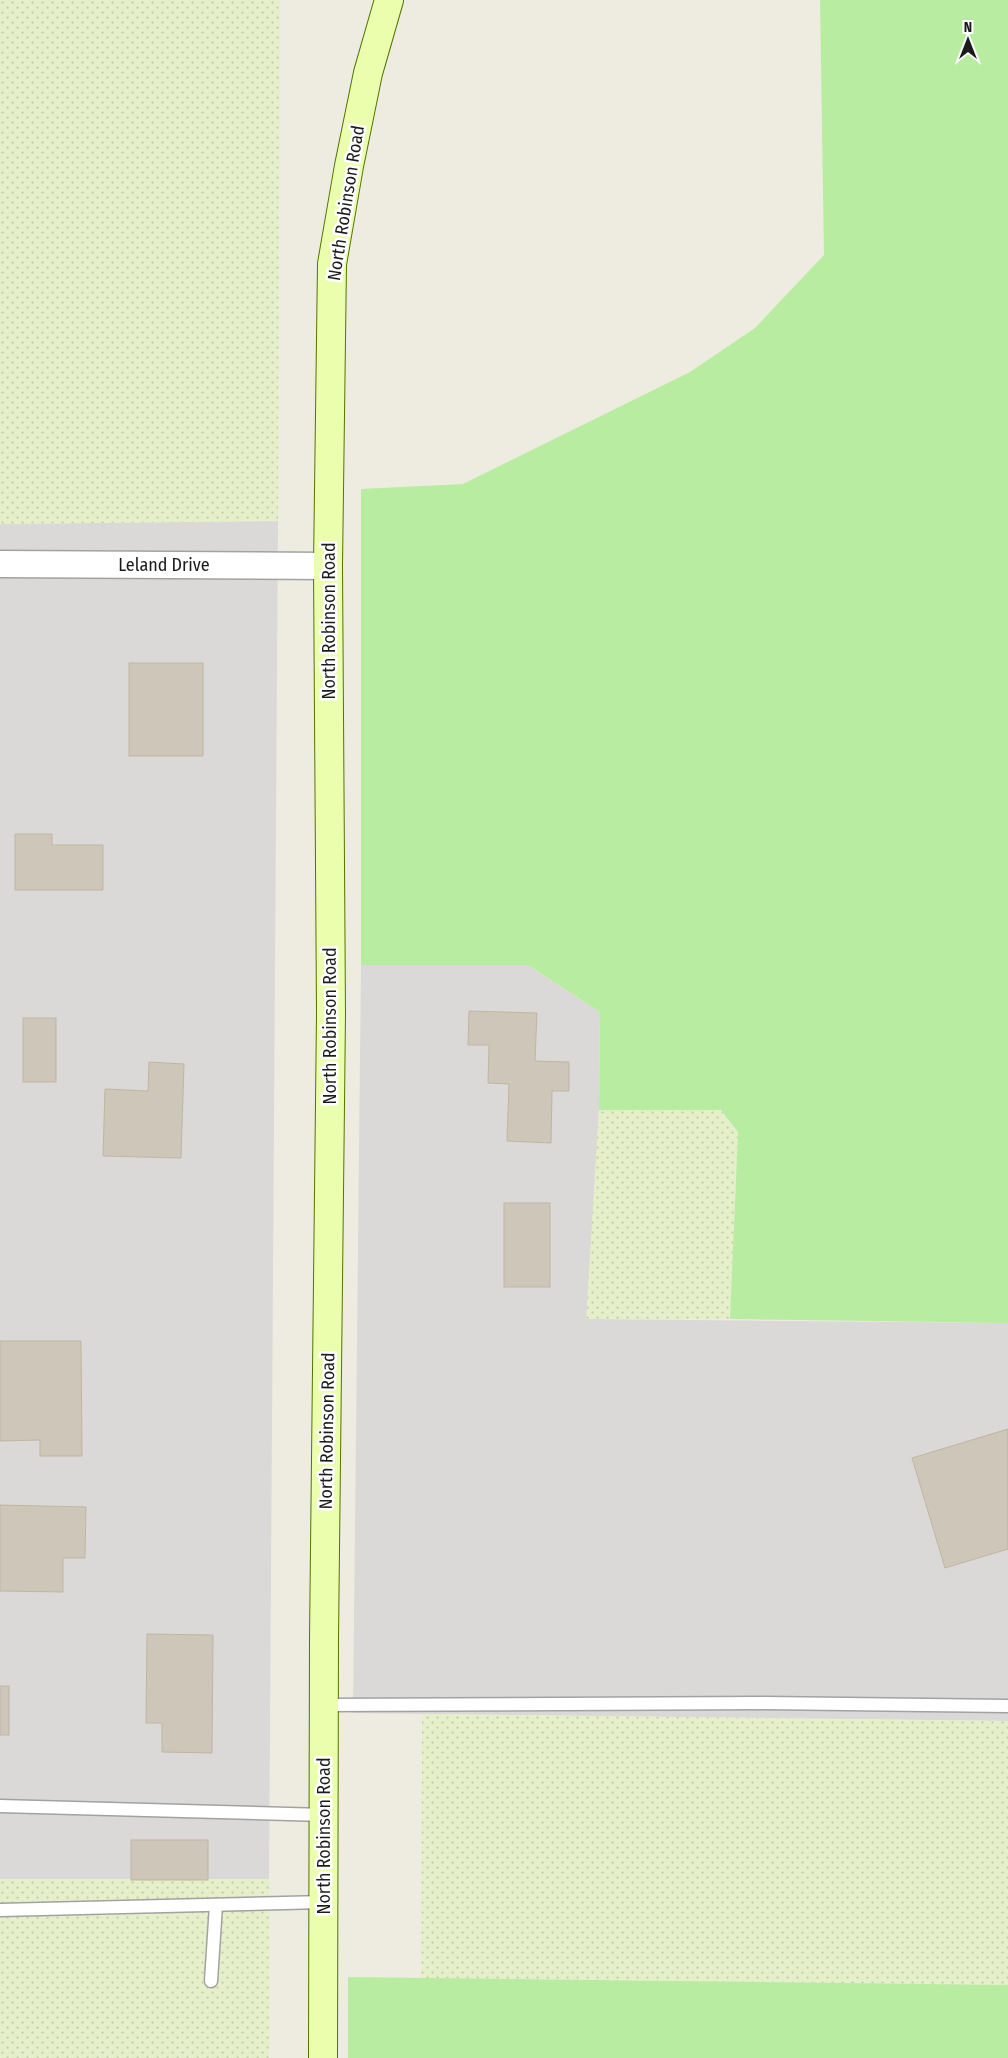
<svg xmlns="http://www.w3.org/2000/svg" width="1008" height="2058" viewBox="0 0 1008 2058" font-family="'Fira Sans Condensed',sans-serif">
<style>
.residential{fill:#dad9d8}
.farmland{fill:url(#farmland-dots)}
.grass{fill:#b8eda1}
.building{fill:#cec6b9;stroke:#c0b5a1}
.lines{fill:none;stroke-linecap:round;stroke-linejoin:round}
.lane-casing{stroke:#a2a2a2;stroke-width:15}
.street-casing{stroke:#a2a2a2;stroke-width:29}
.secondary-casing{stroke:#527500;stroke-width:30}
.lane{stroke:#fff;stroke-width:12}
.street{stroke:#fff;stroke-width:26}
.secondary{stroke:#eafeae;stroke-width:28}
.labels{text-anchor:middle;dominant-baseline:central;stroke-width:5;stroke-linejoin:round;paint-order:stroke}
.street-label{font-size:18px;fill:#1b1b1b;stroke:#fff}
</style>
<defs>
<pattern id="farmland-dots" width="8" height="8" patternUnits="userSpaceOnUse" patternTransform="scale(1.25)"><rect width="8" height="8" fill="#e5efc9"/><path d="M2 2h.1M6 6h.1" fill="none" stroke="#c4ccac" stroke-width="1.8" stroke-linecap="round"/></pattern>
</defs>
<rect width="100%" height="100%" fill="#eeece0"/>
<!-- residential -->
<g class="residential">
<polygon points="278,521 269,1879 0,1879 0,524"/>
<polygon points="361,965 528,965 600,1012 599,1110 587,1319 1008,1323 1008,1721 353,1713"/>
</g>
<!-- farmland -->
<g class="farmland">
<polygon points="0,0 280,0 278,521 0,524"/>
<polygon points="599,1110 721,1110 738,1132 730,1319 586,1319"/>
<polygon points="422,1714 1008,1721 1008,1985 421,1978"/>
<rect x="0" y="1879" width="269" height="179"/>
</g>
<!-- grass -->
<g class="grass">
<polygon points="820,0 1008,0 1008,1323 730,1319 738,1132 721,1110 599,1110 600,1012 528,965 361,965 361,489 463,484 690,372 755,328 824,255"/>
<polygon points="348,1977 1008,1985 1008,2058 348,2058"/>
</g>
<!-- building -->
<g class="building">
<rect x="129" y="663" width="74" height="93"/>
<polygon points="15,834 52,834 52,845 103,845 103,890 15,890"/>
<polygon points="469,1011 537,1013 535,1061 569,1062 569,1091 552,1091 551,1143 507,1141 509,1084 488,1083 489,1045 468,1045"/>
<rect x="23" y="1018" width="33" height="64"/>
<polygon points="149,1062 184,1064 181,1158 103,1156 105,1089 148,1091"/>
<rect x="504" y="1203" width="46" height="84"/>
<polygon points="0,1341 81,1341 82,1456 40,1456 40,1440 0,1441"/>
<polygon points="1008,1429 1008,1549 945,1568 912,1458"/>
<polygon points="0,1505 86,1507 85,1558 63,1558 63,1592 0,1591"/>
<polygon points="147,1634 213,1635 212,1753 162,1752 162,1723 146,1723"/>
<rect x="0" y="1686" width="9" height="49"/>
<rect x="131" y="1840" width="77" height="40"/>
</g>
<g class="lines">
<defs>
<g id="lane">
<polyline points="324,1705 764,1703 1008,1706"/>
<polyline points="0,1806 324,1815"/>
<polyline points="0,1910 324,1902"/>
<polyline points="211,1981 216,1905"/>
</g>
<polyline id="street" points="0,564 328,566"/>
<polyline id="secondary" points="323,2058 324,1638 331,1014 328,566 332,264 349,166 368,73 389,0"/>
</defs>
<!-- lane casing -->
<use href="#lane" class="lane-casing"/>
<!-- street casing -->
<use href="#street" class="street-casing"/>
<!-- secondary casing -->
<use href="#secondary" class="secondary-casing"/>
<!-- lane -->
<use href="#lane" class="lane"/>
<!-- street -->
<use href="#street" class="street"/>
<!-- secondary -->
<use href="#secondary" class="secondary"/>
</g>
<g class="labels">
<!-- street labels -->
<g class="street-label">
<text transform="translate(346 203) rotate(-81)">North Robinson Road</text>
<text x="164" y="565">Leland Drive</text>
<text transform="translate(329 621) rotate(-90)">North Robinson Road</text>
<text transform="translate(330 1026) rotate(-90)">North Robinson Road</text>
<text transform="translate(327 1431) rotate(-89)">North Robinson Road</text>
<text transform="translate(324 1836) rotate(-90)">North Robinson Road</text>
</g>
</g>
<!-- north arrow -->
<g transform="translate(968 40)" stroke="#ffffff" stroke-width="4" paint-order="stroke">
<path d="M0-4L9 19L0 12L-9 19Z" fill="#1b1b1b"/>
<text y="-8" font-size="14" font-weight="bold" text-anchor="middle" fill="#1b1b1b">N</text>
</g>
</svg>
